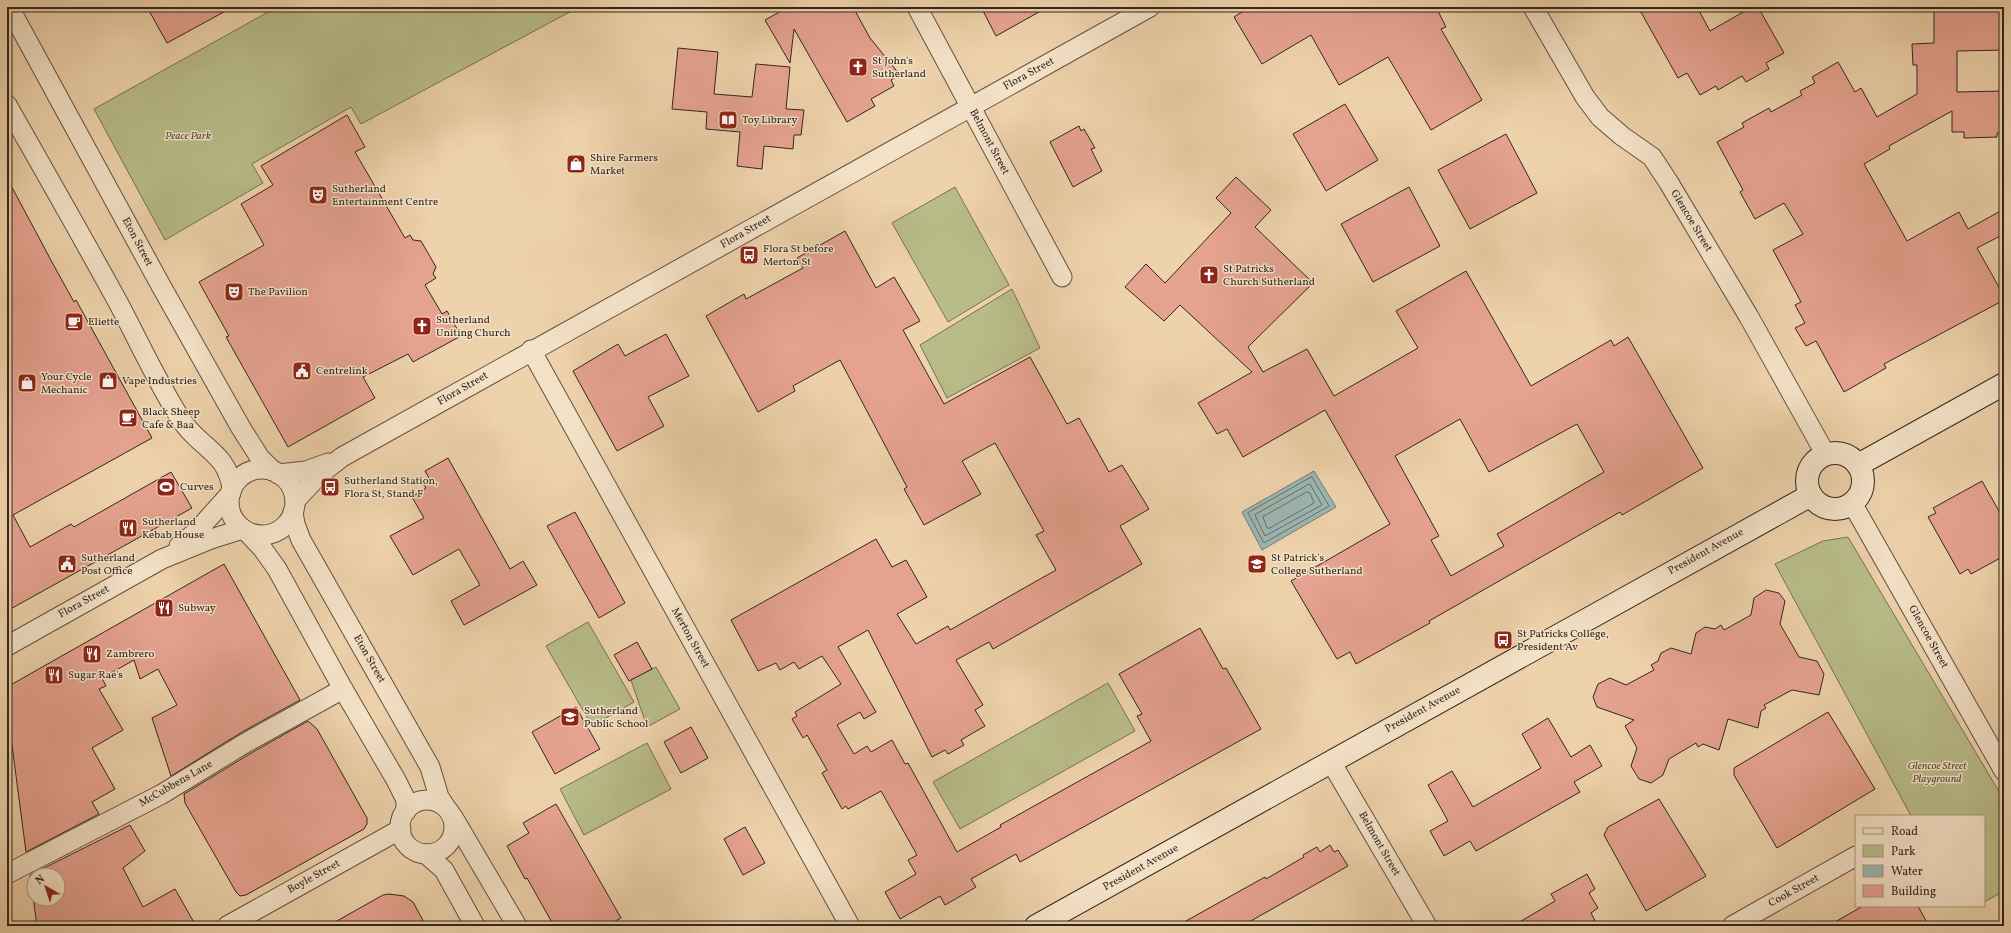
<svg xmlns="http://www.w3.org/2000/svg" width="2011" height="933" viewBox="0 0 2011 933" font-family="Vollkorn,serif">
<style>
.green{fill:#b8bc89;stroke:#767154}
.water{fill:#9cb6b2;stroke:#727c77}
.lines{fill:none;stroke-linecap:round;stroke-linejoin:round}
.shore{stroke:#686e68;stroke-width:1}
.building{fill:#e5a290;stroke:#33261e;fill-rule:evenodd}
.street-casing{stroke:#625141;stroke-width:21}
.secondary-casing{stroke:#33261e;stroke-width:24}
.street{stroke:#f4e2c8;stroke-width:19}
.secondary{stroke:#f4e2c8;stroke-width:22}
.labels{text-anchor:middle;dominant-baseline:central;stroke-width:3;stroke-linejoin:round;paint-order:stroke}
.poi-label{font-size:11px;fill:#33261e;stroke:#f4e2c8;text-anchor:start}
.street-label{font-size:11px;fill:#33261e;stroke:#f4e2c8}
.park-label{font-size:11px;font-style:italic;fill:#544c39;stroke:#f4e2c8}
</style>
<rect width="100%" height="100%" fill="#eed2ab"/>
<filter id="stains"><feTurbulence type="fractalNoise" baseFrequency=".005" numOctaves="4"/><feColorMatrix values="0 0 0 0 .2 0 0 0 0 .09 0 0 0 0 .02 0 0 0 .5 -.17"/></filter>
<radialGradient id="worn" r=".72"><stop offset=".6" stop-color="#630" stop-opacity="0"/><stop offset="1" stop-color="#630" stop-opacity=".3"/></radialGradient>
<!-- green -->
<g class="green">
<polygon points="277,7 579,7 361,124 351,107 252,164 263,183 165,240 94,109"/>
<polygon points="955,187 1009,285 948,322 892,223"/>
<polygon points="1012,289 1040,348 947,398 920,345"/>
<polygon points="1848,537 2004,800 2004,891 1984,902 1984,816 1911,816 1775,564 1823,541"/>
<polygon points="588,622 634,702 592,726 546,646"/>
<polygon points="656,667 680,709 647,727 631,680"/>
<polygon points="1108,683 1135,731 960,829 933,782"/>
<polygon points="647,743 671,789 584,835 560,789"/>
</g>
<!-- water -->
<polygon class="water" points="1314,471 1336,507 1262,550 1242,512"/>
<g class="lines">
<!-- shore -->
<g class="shore">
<polygon points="1312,477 1329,506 1264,543 1248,513"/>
<polygon points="1310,484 1322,505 1265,536 1255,515"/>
<polygon points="1307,492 1310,493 1314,503 1270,528 1267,528 1263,517"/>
</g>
</g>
<!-- building -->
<g class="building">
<polygon points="147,7 233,7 167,43"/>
<polygon points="781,7 853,7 870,38 900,75 891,80 894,86 871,99 875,106 847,122 794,29 790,63 765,20 783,10"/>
<polygon points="981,7 1048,7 996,36"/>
<polygon points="1250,7 1436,7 1446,27 1441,29 1482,100 1431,130 1388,57 1339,85 1311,35 1262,64 1234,17"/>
<polygon points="1638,7 1697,7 1710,31 1752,7 1758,7 1784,53 1766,63 1769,69 1746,82 1742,76 1718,90 1716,86 1700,95 1687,73 1678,78"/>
<polygon points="1934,7 2004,7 2004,50 1957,51 1957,92 2004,91 2004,133 1997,133 1997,137 1964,138 1964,132 1952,132 1952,111 1889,146 1890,149 1864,164 1907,241 1959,212 1968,229 2004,209 2004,234 1977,248 2004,296 2004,300 1884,364 1886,368 1844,392 1816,341 1806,346 1795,328 1805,323 1795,305 1801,302 1773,250 1803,234 1784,203 1755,219 1740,192 1743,190 1717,142 1744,127 1742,123 1769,108 1771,112 1802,95 1800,91 1815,83 1812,77 1838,62 1855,92 1861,88 1877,117 1917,94 1917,65 1913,65 1912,44 1934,43"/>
<polygon points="678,48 718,52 714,94 752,97 756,64 790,67 786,109 804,110 801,135 794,135 793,149 764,146 762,169 737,166 740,132 706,129 707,112 672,109"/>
<polygon points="1345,104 1378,160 1326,191 1293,134"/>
<polygon points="347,115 365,147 355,152 405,238 410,235 413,240 421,241 436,267 433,274 436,278 425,285 442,314 447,311 461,336 413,362 408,354 363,377 375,398 288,447 226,337 229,336 199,282 264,245 241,204 273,185 261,166"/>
<polygon points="1079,126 1081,131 1084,129 1095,148 1091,149 1102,171 1073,187 1050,142"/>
<polygon points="1506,134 1537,193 1470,229 1438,170"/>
<path d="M1236 177 1271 210 1255 227 1313 283 1248 347 1263 372 1307 349 1334 396 1418 348 1396 311 1466 271 1531 386 1611 340 1614 346 1628 337 1703 468 1622 515 1620 512 1429 621 1430 623 1356 664 1350 652 1337 659 1291 581 1390 524 1325 410 1243 457 1227 429 1217 434 1198 403 1252 372 1180 305 1164 321 1125 287 1146 264 1165 283 1231 213 1216 198ZM1460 419 1489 472 1577 424 1604 472 1497 534 1504 546 1451 576 1431 540 1439 536 1395 456Z"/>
<polygon points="7,178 53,264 74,302 76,300 152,438 13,515 30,547 71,524 74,527 171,472 192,508 7,611"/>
<polygon points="1409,187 1440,246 1373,282 1341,224"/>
<polygon points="845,231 876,288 894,277 920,321 903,330 944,404 1030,357 1067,424 1079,418 1109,472 1122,465 1149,509 1120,526 1142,564 993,649 989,642 956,660 983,705 975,710 985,726 961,740 964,745 948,754 945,750 932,757 868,630 838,647 876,712 864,719 860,712 837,725 854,754 867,746 871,752 892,740 905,764 908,763 957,852 1001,827 1000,825 1151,741 1137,716 1142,714 1119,674 1200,628 1223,669 1226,668 1261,729 1020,862 1016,854 971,879 976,887 945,905 940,896 900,919 885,892 916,874 908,860 917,855 881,791 848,809 846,806 842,809 822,773 827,770 807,735 803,738 792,719 797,716 795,712 841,684 822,656 799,669 794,662 780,670 776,663 758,671 731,620 876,539 892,567 906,560 927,597 897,614 916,644 948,626 950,630 1056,570 1036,535 1044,531 995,443 962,461 981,494 924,525 904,489 907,487 840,360 793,386 795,391 758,412 706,316 744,294 746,299 803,268 797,258"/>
<polygon points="666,334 689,376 648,397 664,426 617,451 573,371 618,344 625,356"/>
<polygon points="448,458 510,569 523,561 537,585 464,625 451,601 480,585 459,549 413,575 390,536 424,518 412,497 426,488 422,482 429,478 425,471"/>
<polygon points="1982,481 2004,520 2004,556 1971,574 1968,569 1960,574 1928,517 1936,513 1933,508"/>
<polygon points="575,512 625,603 599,618 547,526"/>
<polygon points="224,564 300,700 242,732 171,776 152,718 177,705 158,669 140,679 134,660 102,678 106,686 99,689 123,730 92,748 115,789 92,802 99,814 26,852 7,707 7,687"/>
<polygon points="1766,590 1779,593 1785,601 1780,624 1799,657 1817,661 1824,674 1819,695 1792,690 1764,705 1766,708 1761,711 1758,728 1728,719 1719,750 1703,744 1698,747 1696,743 1669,759 1663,775 1651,783 1639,779 1631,766 1637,748 1625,726 1634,720 1597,707 1593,697 1598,684 1610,678 1626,685 1654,670 1651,665 1658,661 1661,653 1671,648 1691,654 1696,633 1705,627 1715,629 1721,625 1724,630 1751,615 1754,598"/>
<polygon points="637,642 652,669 629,681 614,655"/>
<polygon points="576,707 600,749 555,774 532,732"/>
<polygon points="1828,712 1875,789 1777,848 1734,775 1734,768"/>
<polygon points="1548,718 1571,757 1590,745 1602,766 1574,782 1580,792 1476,851 1470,841 1444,856 1430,831 1448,821 1428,785 1452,771 1473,807 1541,768 1522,734"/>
<polygon points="308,721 317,729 367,818 367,824 364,829 246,895 240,896 236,892 185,803 184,794 253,752"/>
<polygon points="691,727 708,758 681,773 664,742"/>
<polygon points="1659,799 1706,876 1646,911 1604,835 1608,827"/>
<polygon points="556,804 621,918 606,926 554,926 527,878 525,879 507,846 529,833 523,823"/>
<path d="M130 825 145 851 123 868 143 907 175 889 196 926H37L30 875ZM34 875H58V899H34Z"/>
<polygon points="745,827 765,863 743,875 724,839"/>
<polygon points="1330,845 1334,852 1338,850 1348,866 1242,926 1177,926 1265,877 1266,879 1304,857 1303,855 1317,847 1320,852"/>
<polygon points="1587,874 1595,889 1589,893 1598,908 1591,913 1598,926 1513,926 1555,901 1551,894"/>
<polygon points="389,894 404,896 413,902 426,926 328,926 383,895"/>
<polygon points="1863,906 1918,906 1926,921 1917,926 1828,926"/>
</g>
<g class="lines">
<defs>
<g id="street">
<polyline points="9,7 160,284 241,428 260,458 273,471"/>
<polyline points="917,7 1062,277"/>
<polyline points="1533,7 1585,97 1600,117 1622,136 1652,157 1669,183 1749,317 1826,455"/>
<path d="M7 105C45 172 83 238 120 306 140 344 158 384 182 421 200 448 228 453 232 489"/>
<polyline points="531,350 850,926"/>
<circle cx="262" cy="502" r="33"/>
<polyline points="278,474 306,471 328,463"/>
<path d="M295 501 319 475 342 457C611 305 881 157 1150 7"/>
<polyline points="1852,503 2004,771"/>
<polyline points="293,512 295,524 301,540 430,767 439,797 445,806"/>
<polyline points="246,531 262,548 277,569 343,689 396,780 406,800 406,811"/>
<polyline points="179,546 197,531 231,493"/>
<polyline points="7,646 162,559 211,539 243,529"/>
<polyline points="1331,762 1427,926"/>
<circle cx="427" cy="827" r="27"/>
<polyline points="453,817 517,926"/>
<polyline points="426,854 444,870 475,926"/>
<polyline points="7,874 162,794 247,742 343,689"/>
<polyline points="227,926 401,829"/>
<polyline points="1732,926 1856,856"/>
</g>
<g id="secondary">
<circle cx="1835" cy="481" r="28"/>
<polyline points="1858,465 2004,384"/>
<polyline points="1036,926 1811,495"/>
</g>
</defs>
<!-- street casing -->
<use href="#street" class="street-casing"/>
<!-- secondary casing -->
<use href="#secondary" class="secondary-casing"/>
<!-- street -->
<use href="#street" class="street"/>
<!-- secondary -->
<use href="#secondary" class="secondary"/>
</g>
<!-- icons -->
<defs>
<symbol id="church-square" viewBox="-11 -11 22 22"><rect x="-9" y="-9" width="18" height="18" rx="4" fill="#8f2418" stroke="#f4e2c8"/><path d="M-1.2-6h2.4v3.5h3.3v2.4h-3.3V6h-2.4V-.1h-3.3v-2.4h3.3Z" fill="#fff"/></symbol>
<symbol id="library-square" viewBox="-11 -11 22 22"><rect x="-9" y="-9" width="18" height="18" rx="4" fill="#8f2418" stroke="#f4e2c8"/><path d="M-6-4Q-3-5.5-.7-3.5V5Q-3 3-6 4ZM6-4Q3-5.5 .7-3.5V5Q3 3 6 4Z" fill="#fff"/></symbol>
<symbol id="shop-square" viewBox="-11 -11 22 22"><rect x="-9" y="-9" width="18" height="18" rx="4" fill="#8f2418" stroke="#f4e2c8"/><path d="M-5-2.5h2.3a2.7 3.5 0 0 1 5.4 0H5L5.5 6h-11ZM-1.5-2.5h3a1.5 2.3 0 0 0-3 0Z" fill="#fff"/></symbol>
<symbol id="theatre-square" viewBox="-11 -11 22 22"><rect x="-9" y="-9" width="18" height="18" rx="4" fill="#8f2418" stroke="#f4e2c8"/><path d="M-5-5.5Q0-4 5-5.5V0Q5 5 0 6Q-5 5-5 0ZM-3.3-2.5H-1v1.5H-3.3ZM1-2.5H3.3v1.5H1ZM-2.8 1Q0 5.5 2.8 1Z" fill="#fff"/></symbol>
<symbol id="bus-square" viewBox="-11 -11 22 22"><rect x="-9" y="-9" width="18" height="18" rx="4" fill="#8f2418" stroke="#f4e2c8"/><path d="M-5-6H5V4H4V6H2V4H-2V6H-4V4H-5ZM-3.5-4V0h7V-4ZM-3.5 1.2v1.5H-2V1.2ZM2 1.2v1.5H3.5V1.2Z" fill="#fff"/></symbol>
<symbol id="cafe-square" viewBox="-11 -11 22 22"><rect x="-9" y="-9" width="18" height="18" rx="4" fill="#8f2418" stroke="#f4e2c8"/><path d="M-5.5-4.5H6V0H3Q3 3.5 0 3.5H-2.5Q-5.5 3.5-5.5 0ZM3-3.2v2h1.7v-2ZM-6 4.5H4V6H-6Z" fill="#fff"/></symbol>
<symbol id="civic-square" viewBox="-11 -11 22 22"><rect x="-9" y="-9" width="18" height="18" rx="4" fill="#8f2418" stroke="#f4e2c8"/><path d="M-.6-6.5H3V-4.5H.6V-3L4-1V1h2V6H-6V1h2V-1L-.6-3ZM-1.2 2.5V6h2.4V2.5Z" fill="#fff"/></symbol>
<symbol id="stadium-square" viewBox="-11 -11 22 22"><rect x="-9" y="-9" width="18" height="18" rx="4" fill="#8f2418" stroke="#f4e2c8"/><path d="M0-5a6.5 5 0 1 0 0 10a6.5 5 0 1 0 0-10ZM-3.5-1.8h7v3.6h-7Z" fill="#fff"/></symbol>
<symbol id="restaurant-square" viewBox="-11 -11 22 22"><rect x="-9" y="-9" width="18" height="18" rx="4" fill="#8f2418" stroke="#f4e2c8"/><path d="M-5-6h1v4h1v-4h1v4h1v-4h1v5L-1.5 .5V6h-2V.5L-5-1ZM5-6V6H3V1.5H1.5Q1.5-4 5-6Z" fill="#fff"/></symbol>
<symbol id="school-square" viewBox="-11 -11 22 22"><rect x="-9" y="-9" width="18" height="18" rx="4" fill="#8f2418" stroke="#f4e2c8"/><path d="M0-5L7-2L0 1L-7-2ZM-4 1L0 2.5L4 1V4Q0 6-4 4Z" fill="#fff"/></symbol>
</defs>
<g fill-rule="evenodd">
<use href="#church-square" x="847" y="56" width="22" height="22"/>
<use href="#library-square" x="717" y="109" width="22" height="22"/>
<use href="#shop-square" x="565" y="153" width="22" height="22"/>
<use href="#theatre-square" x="307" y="184" width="22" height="22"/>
<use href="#bus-square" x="738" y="244" width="22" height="22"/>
<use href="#church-square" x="1198" y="264" width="22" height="22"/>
<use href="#theatre-square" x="223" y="281" width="22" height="22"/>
<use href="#cafe-square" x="63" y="311" width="22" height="22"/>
<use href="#church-square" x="411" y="315" width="22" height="22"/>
<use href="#civic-square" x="291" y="360" width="22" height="22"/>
<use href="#shop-square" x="97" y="370" width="22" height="22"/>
<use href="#shop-square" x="16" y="372" width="22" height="22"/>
<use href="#cafe-square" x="117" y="407" width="22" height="22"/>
<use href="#stadium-square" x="155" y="476" width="22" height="22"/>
<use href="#bus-square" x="319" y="476" width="22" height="22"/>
<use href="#restaurant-square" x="117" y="517" width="22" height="22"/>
<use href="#civic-square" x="56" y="553" width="22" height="22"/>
<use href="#school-square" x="1246" y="553" width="22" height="22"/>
<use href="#restaurant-square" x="153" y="597" width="22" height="22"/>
<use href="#bus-square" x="1492" y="629" width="22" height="22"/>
<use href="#restaurant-square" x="81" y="643" width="22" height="22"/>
<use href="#restaurant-square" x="43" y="664" width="22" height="22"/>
<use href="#school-square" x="559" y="706" width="22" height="22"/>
</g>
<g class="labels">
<!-- poi labels -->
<g class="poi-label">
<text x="872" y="61">St John's<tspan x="872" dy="13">Sutherland</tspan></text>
<text x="742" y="120">Toy Library</text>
<text x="590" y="158">Shire Farmers<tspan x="590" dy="13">Market</tspan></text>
<text x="332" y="189">Sutherland<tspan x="332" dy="13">Entertainment Centre</tspan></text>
<text x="763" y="249">Flora St before<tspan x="763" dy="13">Merton St</tspan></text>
<text x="1223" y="269">St Patricks<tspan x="1223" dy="13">Church Sutherland</tspan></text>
<text x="248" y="292">The Pavilion</text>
<text x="436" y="320">Sutherland<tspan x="436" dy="13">Uniting Church</tspan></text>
<text x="88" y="322">Eliette</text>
<text x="316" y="371">Centrelink</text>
<text x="41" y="377">Your Cycle<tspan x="41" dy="13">Mechanic</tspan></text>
<text x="122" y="381">Vape Industries</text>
<text x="142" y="412">Black Sheep<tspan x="142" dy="13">Cafe &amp; Baa</tspan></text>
<text x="344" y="481">Sutherland Station,<tspan x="344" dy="13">Flora St, Stand F</tspan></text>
<text x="180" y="487">Curves</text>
<text x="142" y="522">Sutherland<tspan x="142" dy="13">Kebab House</tspan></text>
<text x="81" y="558">Sutherland<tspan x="81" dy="13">Post Office</tspan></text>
<text x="1271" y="558">St Patrick's<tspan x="1271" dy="13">College Sutherland</tspan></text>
<text x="178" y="608">Subway</text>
<text x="1517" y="634">St Patricks College,<tspan x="1517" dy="13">President Av</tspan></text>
<text x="106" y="654">Zambrero</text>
<text x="68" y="675">Sugar Rae's</text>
<text x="584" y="711">Sutherland<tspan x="584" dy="13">Public School</tspan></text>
</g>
<!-- street labels -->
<g class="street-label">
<text transform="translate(1029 74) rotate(-29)">Flora Street</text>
<text transform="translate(989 142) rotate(62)">Belmont Street</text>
<text transform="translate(1691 221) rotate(59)">Glencoe Street</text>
<text transform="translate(746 232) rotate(-30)">Flora Street</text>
<text transform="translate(137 242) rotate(62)">Eton Street</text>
<text transform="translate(463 389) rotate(-30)">Flora Street</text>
<text transform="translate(1706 552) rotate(-29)">President Avenue</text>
<text transform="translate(84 602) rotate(-29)">Flora Street</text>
<text transform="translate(1928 637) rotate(61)">Glencoe Street</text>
<text transform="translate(690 638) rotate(61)">Merton Street</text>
<text transform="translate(369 659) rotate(60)">Eton Street</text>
<text transform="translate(1423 710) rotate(-29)">President Avenue</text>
<text transform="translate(176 784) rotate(-30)">McCubbens Lane</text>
<text transform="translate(1379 844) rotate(60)">Belmont Street</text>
<text transform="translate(1141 868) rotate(-29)">President Avenue</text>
<text transform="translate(314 877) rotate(-29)">Boyle Street</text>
<text transform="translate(1794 891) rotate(-29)">Cook Street</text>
</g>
<!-- park labels -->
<g class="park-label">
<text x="188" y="136">Peace Park</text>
<text x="1937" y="766">Glencoe Street<tspan x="1937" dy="13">Playground</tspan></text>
</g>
</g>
<!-- margin -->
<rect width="2011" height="933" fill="none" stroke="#eed2ab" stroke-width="24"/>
<rect x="8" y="8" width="1995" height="917" fill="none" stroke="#33261e" stroke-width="2"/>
<rect x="12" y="12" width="1987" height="909" fill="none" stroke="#33261e"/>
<!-- legend -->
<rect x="1855" y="815" width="130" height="92" fill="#f4e2c8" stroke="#a79784"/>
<rect x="1863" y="828" width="20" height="6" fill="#f4e2c8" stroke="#a79784"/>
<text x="1891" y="835" font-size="12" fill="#33261e">Road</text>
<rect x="1863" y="845" width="20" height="12" fill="#b8bc89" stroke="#a79784"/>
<text x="1891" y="855" font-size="12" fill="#33261e">Park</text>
<rect x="1863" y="865" width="20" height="12" fill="#9cb6b2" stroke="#a79784"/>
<text x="1891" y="875" font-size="12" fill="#33261e">Water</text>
<rect x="1863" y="885" width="20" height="12" fill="#e5a290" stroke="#a79784"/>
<text x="1891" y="895" font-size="12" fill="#33261e">Building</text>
<!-- north arrow -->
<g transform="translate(46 887) rotate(321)"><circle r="19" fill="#f4e2c8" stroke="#a79784"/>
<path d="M0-3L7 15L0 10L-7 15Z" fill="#8f2418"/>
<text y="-6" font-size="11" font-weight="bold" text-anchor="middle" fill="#33261e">N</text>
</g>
<rect width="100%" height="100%" filter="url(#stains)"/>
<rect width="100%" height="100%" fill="url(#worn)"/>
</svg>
